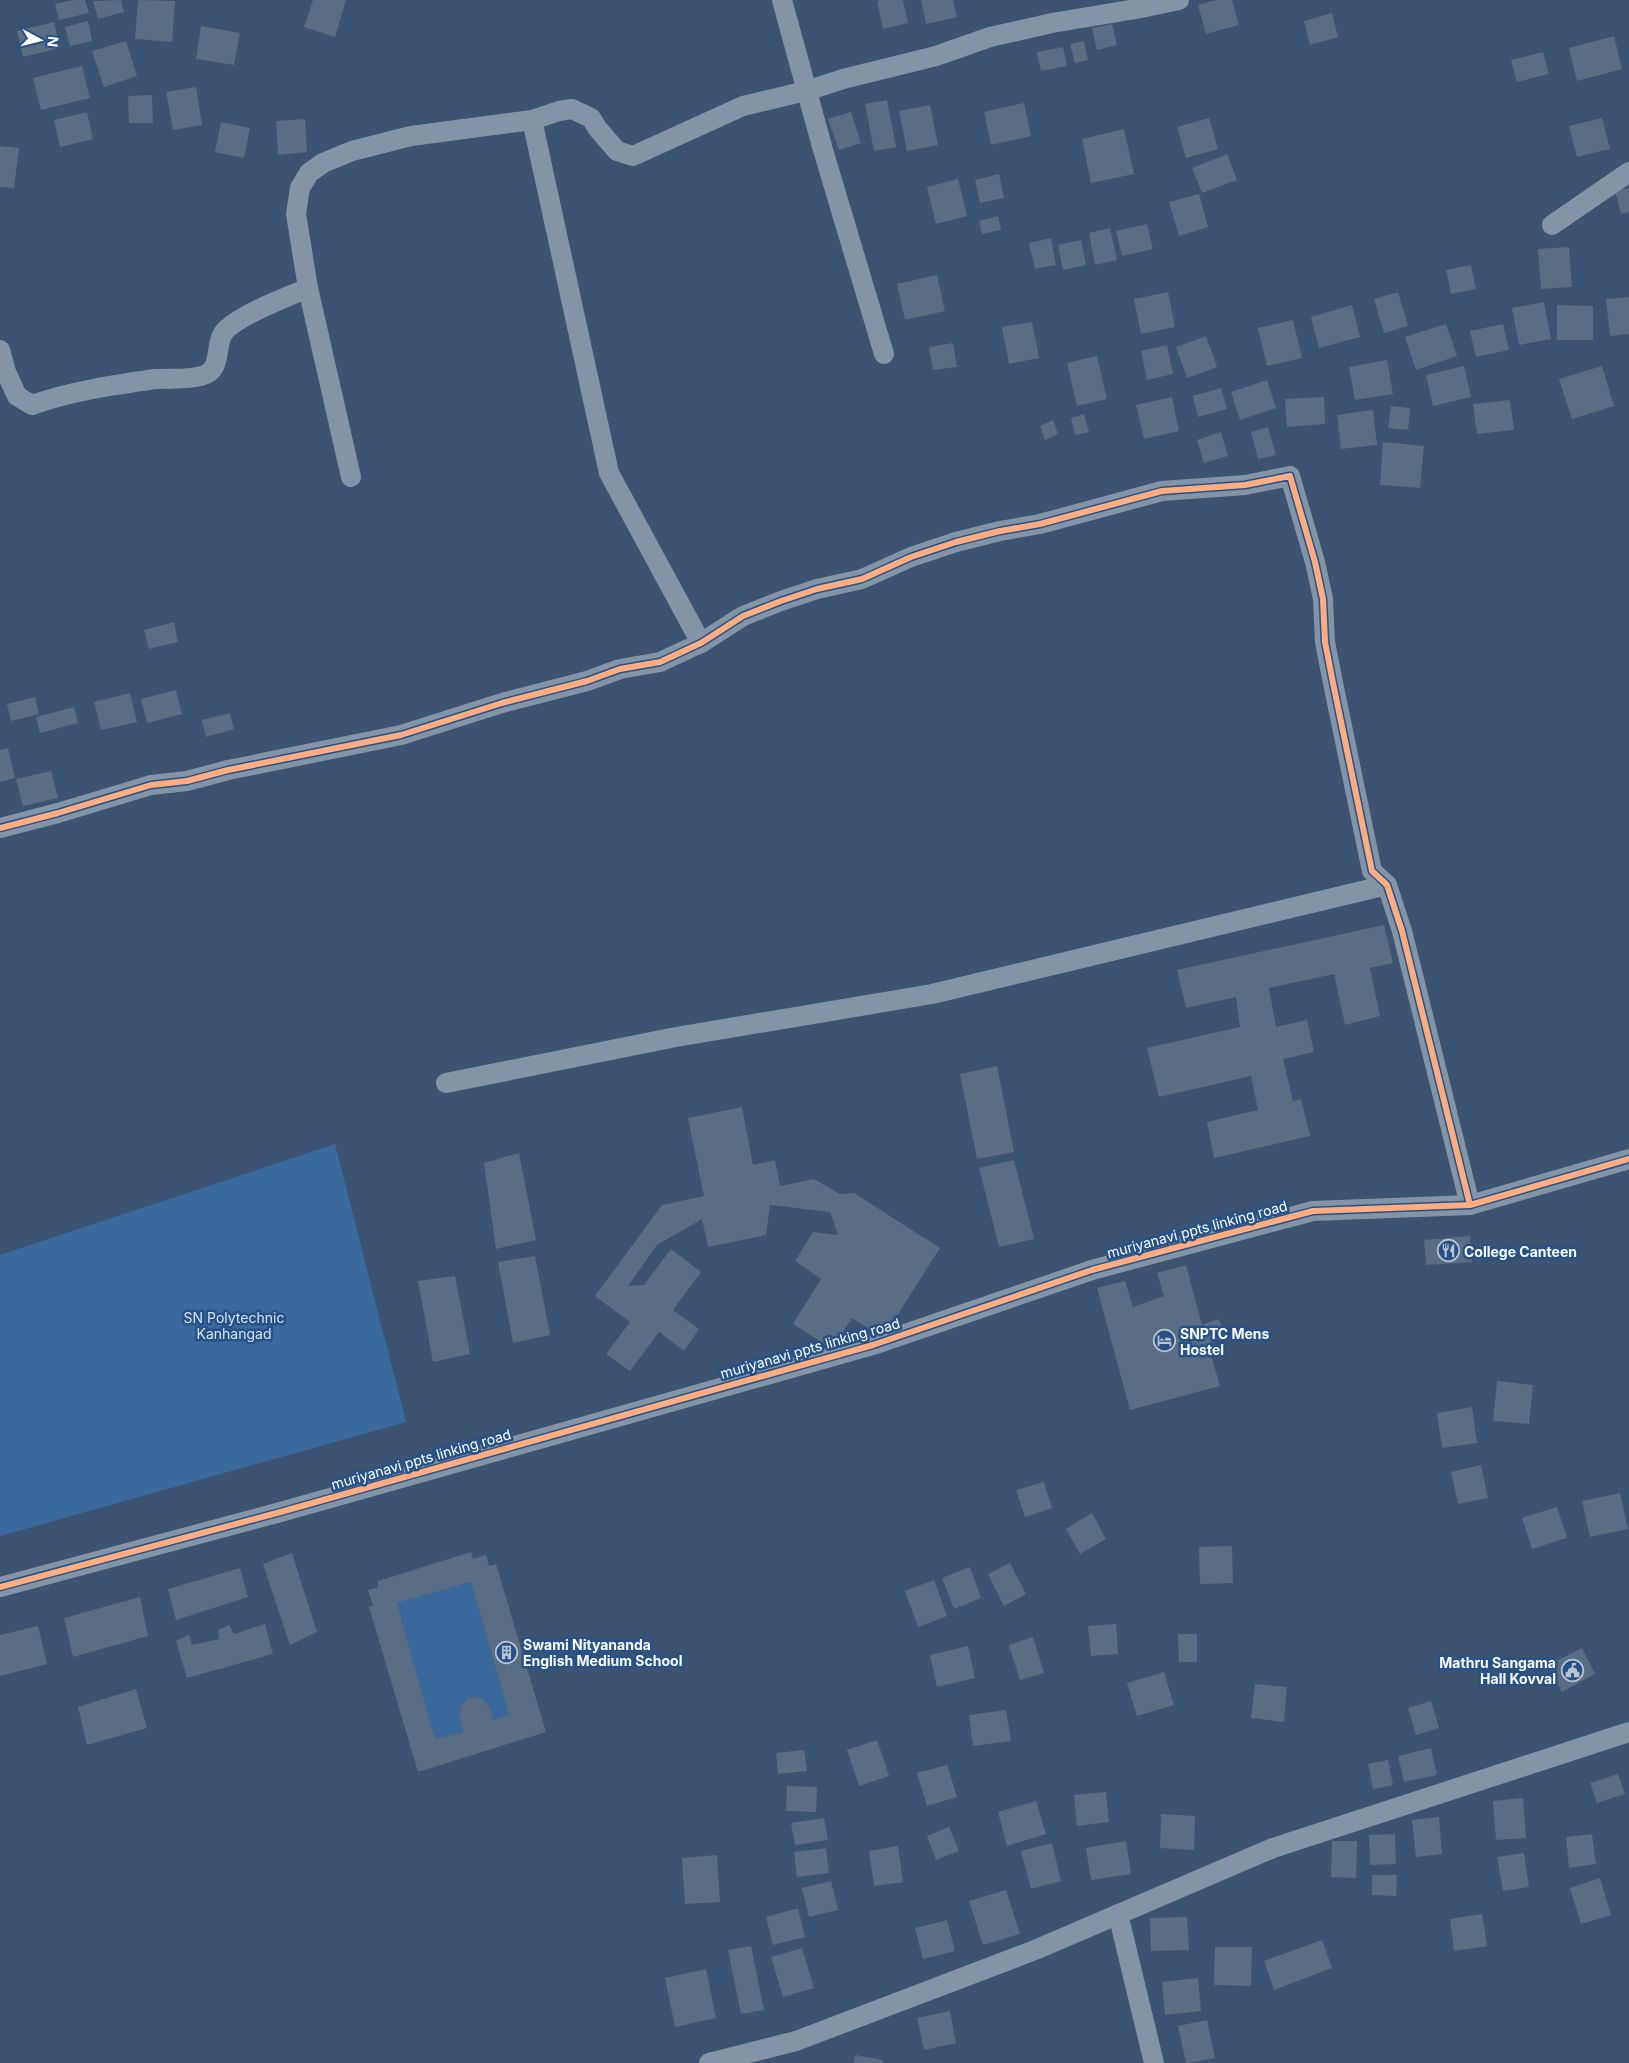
<svg xmlns="http://www.w3.org/2000/svg" width="1629" height="2063" viewBox="0 0 1629 2063" font-family="Inter,sans-serif">
<style>
.green{fill:#3a699e}
.building{fill:#596d84;fill-rule:evenodd}
.lines{fill:none;stroke-linecap:round;stroke-linejoin:round}
.street{stroke:#8394a7;stroke-width:20}
.cycleway-casing{stroke:#265288;stroke-width:9}
.cycleway{stroke:#ffac80;stroke-width:6}
.labels{text-anchor:middle;dominant-baseline:central;stroke-width:5;stroke-linejoin:round;paint-order:stroke}
.street-label{font-size:14px;fill:#fff;stroke:#265288}
.poi-label{font-size:14px;font-weight:bold;fill:#fff;stroke:#265288;text-anchor:start}
.park-label{font-size:14px;fill:#d6e5f7;stroke:#265288}
</style>
<rect width="100%" height="100%" fill="#3c5472"/>
<!-- green -->
<g class="green">
<polygon points="335,1144 406,1422 0,1536 0,1255"/>
<path d="M471 1582 509 1715 493 1720 490 1708 482 1698 468 1697C459 1709 459 1717 463 1732L435 1739 397 1603Z"/>
</g>
<!-- building -->
<g class="building">
<polygon points="74,0 85,0 89,13 59,20 55,4"/>
<polygon points="121,0 124,12 98,19 93,1"/>
<polygon points="138,0 175,1 172,42 135,39"/>
<polygon points="313,0 346,0 335,37 304,27"/>
<polygon points="881,0 903,0 908,23 883,29 877,1"/>
<polygon points="921,0 953,0 957,17 926,24"/>
<polygon points="1217,0 1232,0 1239,25 1206,34 1198,5"/>
<polygon points="1332,13 1338,37 1310,45 1304,21"/>
<polygon points="88,21 92,41 70,46 65,27"/>
<polygon points="54,22 60,48 23,57 17,31"/>
<polygon points="1112,24 1117,45 1097,50 1092,28"/>
<polygon points="201,26 240,33 234,65 196,59"/>
<polygon points="1614,36 1622,69 1577,81 1569,48"/>
<polygon points="126,41 137,76 104,87 92,51"/>
<polygon points="1084,41 1088,60 1075,63 1070,44"/>
<polygon points="1063,47 1067,66 1041,71 1037,52"/>
<polygon points="1543,52 1549,74 1517,82 1511,60"/>
<polygon points="82,66 90,98 41,110 33,78"/>
<polygon points="196,87 202,125 173,130 166,92"/>
<polygon points="152,95 153,123 129,123 128,96"/>
<polygon points="887,100 896,147 874,151 865,104"/>
<polygon points="1024,103 1031,136 991,145 984,112"/>
<polygon points="930,105 938,145 907,151 899,111"/>
<polygon points="87,112 93,139 60,147 54,120"/>
<polygon points="851,112 861,143 839,150 828,119"/>
<polygon points="1209,118 1218,149 1186,158 1177,127"/>
<polygon points="1602,118 1610,149 1577,157 1569,126"/>
<polygon points="305,119 307,152 278,155 276,121"/>
<polygon points="221,122 250,128 244,158 215,152"/>
<polygon points="1124,129 1134,174 1091,183 1082,139"/>
<polygon points="0,146 19,148 14,188 0,187"/>
<polygon points="1227,154 1237,180 1202,193 1192,168"/>
<polygon points="999,174 1004,198 980,203 975,180"/>
<polygon points="958,179 967,216 936,224 927,187"/>
<polygon points="1629,188 1629,212 1621,214 1615,191"/>
<polygon points="1199,194 1208,227 1179,236 1169,202"/>
<polygon points="998,216 1001,230 982,234 979,221"/>
<polygon points="1147,224 1153,249 1122,256 1116,231"/>
<polygon points="1110,228 1117,260 1095,265 1089,233"/>
<polygon points="1051,238 1056,265 1035,269 1029,243"/>
<polygon points="1081,240 1086,265 1063,270 1058,245"/>
<polygon points="1569,247 1572,287 1541,289 1538,249"/>
<polygon points="1471,265 1476,289 1451,294 1446,270"/>
<polygon points="937,275 945,311 905,320 897,284"/>
<polygon points="1168,292 1175,327 1141,334 1134,299"/>
<polygon points="1398,292 1408,326 1384,333 1374,299"/>
<polygon points="1629,297 1629,334 1610,336 1606,299"/>
<polygon points="1544,302 1551,339 1519,345 1512,308"/>
<polygon points="1352,305 1360,337 1319,348 1311,317"/>
<polygon points="1557,305 1593,306 1593,340 1557,340"/>
<polygon points="1293,320 1302,358 1267,366 1258,328"/>
<polygon points="1032,322 1039,358 1009,364 1002,327"/>
<polygon points="1446,324 1457,356 1416,370 1405,337"/>
<polygon points="1503,324 1509,350 1476,357 1470,331"/>
<polygon points="1206,336 1217,367 1187,378 1176,347"/>
<polygon points="953,343 957,367 933,370 929,347"/>
<polygon points="1167,345 1173,374 1147,380 1141,351"/>
<polygon points="1097,356 1107,399 1077,406 1067,363"/>
<polygon points="1387,360 1393,394 1355,400 1349,367"/>
<polygon points="1464,366 1471,397 1433,406 1426,375"/>
<polygon points="1602,366 1614,406 1572,419 1559,379"/>
<polygon points="1267,380 1276,408 1240,420 1231,392"/>
<polygon points="1221,388 1227,409 1198,417 1193,396"/>
<polygon points="1172,397 1179,431 1144,439 1136,405"/>
<polygon points="1324,397 1325,424 1287,427 1285,399"/>
<polygon points="1510,400 1514,430 1477,434 1473,404"/>
<polygon points="1391,406 1410,408 1408,430 1388,428"/>
<polygon points="1373,410 1377,445 1341,449 1337,415"/>
<polygon points="1084,414 1089,432 1075,435 1071,418"/>
<polygon points="1053,420 1058,434 1045,440 1040,426"/>
<polygon points="1268,427 1276,455 1258,459 1251,432"/>
<polygon points="1221,432 1228,456 1204,463 1197,440"/>
<polygon points="1383,442 1424,446 1420,488 1380,485"/>
<polygon points="174,622 178,642 149,649 144,630"/>
<polygon points="176,690 182,714 147,723 141,699"/>
<polygon points="130,693 137,722 101,730 94,702"/>
<polygon points="35,697 39,714 11,721 7,704"/>
<polygon points="74,707 78,723 40,733 36,717"/>
<polygon points="230,713 234,729 206,737 202,720"/>
<polygon points="8,748 15,778 0,782 0,750"/>
<polygon points="51,771 58,798 23,806 16,779"/>
<polygon points="1384,925 1393,963 1370,968 1380,1016 1345,1025 1334,974 1269,988 1276,1027 1307,1020 1314,1052 1283,1059 1293,1101 1301,1099 1310,1136 1214,1158 1207,1122 1258,1110 1251,1076 1159,1097 1147,1048 1240,1027 1236,997 1186,1008 1177,970"/>
<polygon points="997,1066 1014,1152 977,1159 960,1074"/>
<polygon points="742,1107 753,1165 775,1160 780,1186 814,1179 840,1194 854,1193 940,1248 883,1338 852,1318 832,1349 793,1324 821,1279 795,1261 813,1232 838,1235 830,1212 770,1205 766,1235 708,1247 702,1219 657,1245 628,1286 644,1285 671,1249 701,1272 673,1310 699,1329 684,1351 659,1332 630,1371 606,1354 630,1322 595,1296 662,1205 704,1196 688,1118"/>
<polygon points="519,1153 536,1240 496,1249 484,1163"/>
<polygon points="1014,1160 1034,1239 999,1247 979,1168"/>
<polygon points="1470,1236 1472,1262 1426,1265 1424,1240"/>
<polygon points="535,1256 550,1335 513,1343 498,1262"/>
<polygon points="1186,1265 1202,1325 1219,1319 1225,1337 1208,1344 1220,1386 1130,1410 1097,1288 1125,1281 1133,1307 1164,1296 1157,1273"/>
<polygon points="455,1276 470,1354 433,1362 418,1281"/>
<polygon points="1497,1381 1533,1385 1529,1424 1493,1421"/>
<polygon points="1472,1407 1477,1443 1442,1448 1437,1413"/>
<polygon points="1481,1465 1488,1498 1458,1504 1451,1472"/>
<polygon points="1044,1482 1052,1508 1025,1517 1016,1490"/>
<polygon points="1620,1493 1628,1529 1590,1537 1582,1501"/>
<polygon points="1557,1507 1567,1538 1532,1549 1522,1518"/>
<polygon points="1092,1513 1106,1539 1080,1554 1066,1529"/>
<polygon points="1232,1546 1233,1583 1200,1584 1199,1547"/>
<path d="M471 1552 473 1559 486 1555 489 1566 496 1564 546 1732 418 1772 369 1607 373 1606 368 1590 378 1587V1581ZM471 1582 509 1715 493 1720 490 1708 482 1698 468 1697 461 1706 459 1717 463 1732 435 1739 397 1603Z"/>
<polygon points="292,1553 317,1632 290,1645 263,1564"/>
<polygon points="1010,1563 1026,1594 1004,1606 988,1574"/>
<polygon points="970,1567 981,1598 954,1609 942,1578"/>
<polygon points="240,1568 248,1597 176,1620 168,1589"/>
<polygon points="934,1580 947,1616 918,1627 905,1591"/>
<polygon points="140,1597 148,1636 73,1657 64,1618"/>
<polygon points="265,1624 273,1654 187,1678 176,1641 189,1635 192,1645 219,1639 218,1630 229,1625 234,1634"/>
<polygon points="1116,1624 1118,1654 1091,1656 1088,1626"/>
<polygon points="38,1626 47,1664 0,1676 0,1635"/>
<polygon points="1178,1634 1197,1634 1197,1662 1179,1662"/>
<polygon points="1033,1637 1044,1673 1020,1680 1009,1645"/>
<polygon points="968,1646 975,1678 937,1687 930,1655"/>
<polygon points="1582,1648 1595,1674 1562,1692 1548,1665"/>
<polygon points="1164,1672 1174,1705 1137,1716 1127,1683"/>
<polygon points="1255,1684 1287,1687 1284,1722 1251,1718"/>
<polygon points="136,1689 147,1728 87,1745 78,1707"/>
<polygon points="1431,1701 1439,1728 1416,1735 1408,1708"/>
<polygon points="1006,1710 1011,1741 973,1746 969,1715"/>
<polygon points="877,1740 889,1776 859,1786 847,1750"/>
<polygon points="1431,1748 1437,1775 1404,1782 1398,1756"/>
<polygon points="804,1750 807,1771 778,1774 776,1753"/>
<polygon points="1388,1760 1393,1785 1373,1789 1368,1764"/>
<polygon points="947,1765 957,1797 927,1806 917,1773"/>
<polygon points="1618,1774 1625,1794 1597,1803 1590,1783"/>
<polygon points="787,1786 817,1787 816,1812 786,1811"/>
<polygon points="1106,1792 1109,1822 1077,1826 1074,1795"/>
<polygon points="1523,1798 1526,1838 1496,1840 1493,1801"/>
<polygon points="1036,1801 1046,1834 1007,1846 998,1812"/>
<polygon points="1161,1814 1195,1816 1194,1850 1160,1848"/>
<polygon points="1439,1817 1442,1854 1416,1857 1412,1820"/>
<polygon points="824,1818 828,1840 795,1845 791,1823"/>
<polygon points="949,1827 959,1851 936,1860 927,1836"/>
<polygon points="1395,1834 1396,1864 1370,1865 1369,1835"/>
<polygon points="1592,1834 1596,1864 1569,1868 1566,1837"/>
<polygon points="1126,1841 1131,1874 1091,1880 1086,1848"/>
<polygon points="1332,1841 1357,1841 1356,1878 1331,1877"/>
<polygon points="1052,1843 1061,1881 1031,1889 1021,1851"/>
<polygon points="898,1846 903,1882 874,1886 869,1851"/>
<polygon points="826,1848 829,1873 797,1877 794,1852"/>
<polygon points="1524,1853 1529,1887 1503,1891 1497,1857"/>
<polygon points="717,1855 720,1902 685,1904 682,1858"/>
<polygon points="1372,1875 1397,1875 1396,1896 1372,1895"/>
<polygon points="1600,1878 1611,1915 1581,1924 1570,1888"/>
<polygon points="831,1881 838,1910 809,1917 802,1888"/>
<polygon points="1006,1890 1020,1934 983,1945 969,1901"/>
<polygon points="798,1908 805,1937 773,1945 766,1917"/>
<polygon points="1482,1914 1487,1946 1454,1951 1450,1919"/>
<polygon points="1187,1917 1189,1950 1151,1951 1150,1918"/>
<polygon points="947,1920 955,1951 923,1959 915,1928"/>
<polygon points="1322,1940 1332,1968 1274,1990 1264,1961"/>
<polygon points="751,1946 764,2010 741,2014 728,1950"/>
<polygon points="1215,1947 1252,1947 1251,1986 1214,1985"/>
<polygon points="802,1948 814,1988 783,1997 771,1957"/>
<polygon points="706,1969 716,2018 675,2027 665,1978"/>
<polygon points="1198,1978 1201,2011 1165,2015 1162,1982"/>
<polygon points="950,2011 956,2043 924,2050 917,2018"/>
<polygon points="1207,2020 1215,2058 1186,2063 1178,2026"/>
<polygon points="855,2055 883,2060 882,2063 854,2063"/>
</g>
<g class="lines">
<!-- street -->
<g class="street">
<polyline points="782,0 823,150 884,354"/>
<polyline points="532,120 609,473 701,643"/>
<polyline points="1552,225 1629,172"/>
<polyline points="308,288 351,477"/>
<path d="M0 350 6 372 17 396 32 405C72 391 113 385 155 379 170 378 187 380 201 376 222 371 215 349 222 335 232 317 288 297 308 288L296 214 300 188 309 173 323 163 352 151 411 136 532 120 559 111 572 109 591 118 598 129 617 151 633 156 743 106 806 91 843 79 936 56 990 37 1052 23 1136 9 1179 0"/>
<polyline points="0,828 58,813 151,785 187,781 228,770 401,735 502,703 587,681 620,669 660,662 701,643 743,616 781,601 817,589 862,579 911,557 956,542 1000,531 1040,524 1162,491 1245,485 1290,476 1315,562 1323,599 1325,642 1333,683 1372,871 1387,885 1402,931 1470,1205"/>
<polyline points="446,1083 676,1037 932,994 1387,885"/>
<polyline points="0,1587 277,1513 873,1345 1092,1270 1313,1211 1470,1205 1629,1159"/>
<polyline points="1118,1914 1154,2063"/>
<polyline points="709,2063 796,2041 1035,1950 1273,1848 1629,1732"/>
</g>
<defs>
<g id="cycleway">
<polyline points="0,828 58,813 151,785 187,781 228,770 401,735 502,703 587,681 620,669 660,662 701,643 743,616 781,601 817,589 862,579 911,557 956,542 1000,531 1040,524 1162,491 1245,485 1290,476 1315,562 1323,599 1325,642 1333,683 1372,871 1387,885 1402,931 1470,1205"/>
<polyline points="0,1587 277,1513 873,1345 1092,1270 1313,1211 1470,1205 1629,1159"/>
</g>
</defs>
<!-- cycleway casing -->
<use href="#cycleway" class="cycleway-casing"/>
<!-- cycleway -->
<use href="#cycleway" class="cycleway"/>
</g>
<!-- icons -->
<defs>
<symbol id="restaurant-ring" viewBox="-11 -11 22 22"><circle r="9.5" fill="#265288" stroke="#bbc3ce" stroke-width="1.5"/><path d="M-5-6h1v4h1v-4h1v4h1v-4h1v5L-1.5 .5V6h-2V.5L-5-1ZM5-6V6H3V1.5H1.5Q1.5-4 5-6Z" fill="#bbc3ce"/></symbol>
<symbol id="hotel-ring" viewBox="-11 -11 22 22"><circle r="9.5" fill="#265288" stroke="#bbc3ce" stroke-width="1.5"/><path d="M-6-4.5h1.5V1H6V5H4.5V3h-9V5H-6ZM-4 0a1.8 1.8 0 1 1 3.6 0ZM.5 0V-2.5h3Q6-2.5 6 0Z" fill="#bbc3ce"/></symbol>
<symbol id="building-ring" viewBox="-11 -11 22 22"><circle r="9.5" fill="#265288" stroke="#bbc3ce" stroke-width="1.5"/><path d="M-4-6H4V6H1V3H-1V6H-4ZM-2.5-4.3h1.7v1.8h-1.7ZM.8-4.3h1.7v1.8H.8ZM-2.5-1h1.7V.8h-1.7ZM.8-1h1.7V.8H.8Z" fill="#bbc3ce"/></symbol>
<symbol id="civic-ring" viewBox="-11 -11 22 22"><circle r="9.5" fill="#265288" stroke="#bbc3ce" stroke-width="1.5"/><path d="M-.6-6.5H3V-4.5H.6V-3L4-1V1h2V6H-6V1h2V-1L-.6-3ZM-1.2 2.5V6h2.4V2.5Z" fill="#bbc3ce"/></symbol>
</defs>
<g fill-rule="evenodd">
<use href="#restaurant-ring" x="1436" y="1238" width="25" height="25"/>
<use href="#hotel-ring" x="1152" y="1328" width="25" height="25"/>
<use href="#building-ring" x="494" y="1640" width="25" height="25"/>
<use href="#civic-ring" x="1560" y="1658" width="25" height="25"/>
</g>
<g class="labels">
<!-- street labels -->
<g class="street-label">
<text transform="translate(1197 1229) rotate(-15)">muriyanavi ppts linking road</text>
<text transform="translate(810 1348) rotate(-16)">muriyanavi ppts linking road</text>
<text transform="translate(421 1459) rotate(-16)">muriyanavi ppts linking road</text>
</g>
<!-- poi labels -->
<g class="poi-label">
<text x="1464" y="1251">College Canteen</text>
<text x="1180" y="1333">SNPTC Mens<tspan x="1180" dy="16">Hostel</tspan></text>
<text x="523" y="1644">Swami Nityananda<tspan x="523" dy="16">English Medium School</tspan></text>
<text x="1556" y="1662" text-anchor="end">Mathru Sangama<tspan x="1556" dy="16">Hall Kovval</tspan></text>
</g>
<!-- park labels -->
<g class="park-label">
<text x="234" y="1317">SN Polytechnic<tspan x="234" dy="16">Kanhangad</tspan></text>
</g>
</g>
<!-- north arrow -->
<g transform="translate(40 40) rotate(97)" stroke="#265288" stroke-width="4" paint-order="stroke">
<path d="M0-4L9 19L0 12L-9 19Z" fill="#ffffff"/>
<text y="-8" font-size="14" font-weight="bold" text-anchor="middle" fill="#ffffff">N</text>
</g>
</svg>
